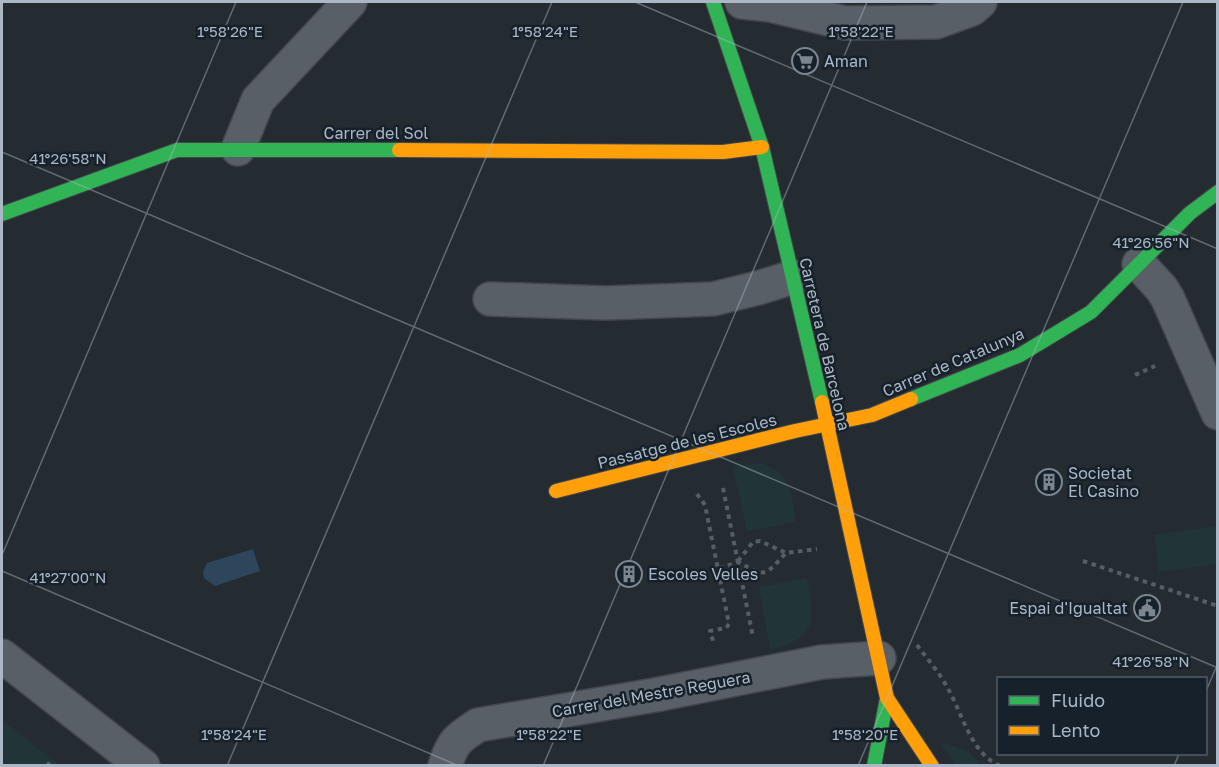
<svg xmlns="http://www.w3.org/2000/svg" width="1219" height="767" viewBox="0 0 1219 767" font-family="'Golos Text',sans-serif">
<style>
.green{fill:#213537}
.water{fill:#2e465c}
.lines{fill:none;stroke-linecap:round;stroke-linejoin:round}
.street-casing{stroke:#42474c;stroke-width:36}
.fast-casing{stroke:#42474c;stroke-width:16}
.slow-casing{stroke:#42474c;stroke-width:16}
.path{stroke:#565d64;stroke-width:4;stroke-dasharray:4.5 4.5;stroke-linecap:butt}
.street{stroke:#585f66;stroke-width:33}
.fast{stroke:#30b455;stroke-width:14}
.slow{stroke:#ff9f0a;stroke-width:14}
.ticks{fill:none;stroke:#abb7c5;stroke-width:1.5;stroke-opacity:0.45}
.labels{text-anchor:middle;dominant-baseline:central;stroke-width:5;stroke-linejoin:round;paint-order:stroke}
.poi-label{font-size:16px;fill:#abb7c5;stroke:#17212b;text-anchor:start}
.street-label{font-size:16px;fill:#abb7c5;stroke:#17212b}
.ticks-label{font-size:15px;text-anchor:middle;fill:#abb7c5;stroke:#17212b;stroke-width:5;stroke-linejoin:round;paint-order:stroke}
</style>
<rect width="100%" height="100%" fill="#242b31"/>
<!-- green -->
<g class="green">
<path d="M761 463C794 476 790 491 796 522L747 531 733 467Z"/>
<polygon points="1217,526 1217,564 1159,572 1154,535"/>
<path d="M807 578C815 622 818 637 770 650L759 587Z"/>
<polygon points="2,720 52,759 60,765 2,765"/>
<polygon points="940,742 969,751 981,765 956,765"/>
</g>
<!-- water -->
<polygon class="water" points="253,549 260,571 215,586 204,578 203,572 207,563"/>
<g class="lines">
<defs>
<g id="street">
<polyline points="742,2 770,5 845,23 936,22 972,9 980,2"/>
<polyline points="238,149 258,100 350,2"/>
<polyline points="1139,264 1162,289 1168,299 1218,413"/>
<polyline points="490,299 606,303 713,299 758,288 793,277"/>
<polyline points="2,656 143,766"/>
<path d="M445 766C452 742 458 738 478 725L655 695 822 662 879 658"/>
</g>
<g id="fast">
<polyline points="713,2 762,147 822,402"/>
<polyline points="2,214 177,150 399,150"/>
<polyline points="911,399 1020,355 1091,312 1190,213 1218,192"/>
<polyline points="874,766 887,698"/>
</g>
<g id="slow">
<polyline points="399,150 723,152 762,147"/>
<polyline points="822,402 887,698 932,766"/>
<polyline points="556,491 795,431 872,415 911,399"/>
</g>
</defs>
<!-- street casing -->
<use href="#street" class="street-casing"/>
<!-- fast casing -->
<use href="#fast" class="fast-casing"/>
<!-- slow casing -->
<use href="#slow" class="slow-casing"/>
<!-- path -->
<g class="path">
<polyline points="1135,375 1155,366"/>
<polyline points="723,488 753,637"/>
<polyline points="697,494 705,505 729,624 726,628 710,631 714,644"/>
<polyline points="738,561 753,542 760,541 786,553 817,549"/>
<polyline points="1083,561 1218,606"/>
<path d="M710 568 724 567 738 562C767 578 764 576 786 553"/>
<path d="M917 645C927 659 939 672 947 687 962 712 971 755 1001 766"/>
<polyline points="47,766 52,759"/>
</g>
<!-- street -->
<use href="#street" class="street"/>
<!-- fast -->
<use href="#fast" class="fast"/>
<!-- slow -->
<use href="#slow" class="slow"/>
</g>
<!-- ticks -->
<path class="ticks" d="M635 2 1218 249M2 152 1218 668M2 555 236 2M2 571 459 766M1206 691 1218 663M227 766 552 2M543 766 867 2M858 766 1183 2M1174 766 1179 754"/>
<!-- icons -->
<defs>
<symbol id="supermarket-ring" viewBox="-11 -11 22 22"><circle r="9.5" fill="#17212b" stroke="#7c8691" stroke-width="1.5"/><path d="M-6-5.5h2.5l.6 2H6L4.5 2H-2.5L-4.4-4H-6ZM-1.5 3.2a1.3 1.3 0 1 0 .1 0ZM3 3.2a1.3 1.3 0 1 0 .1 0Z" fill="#7c8691"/></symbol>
<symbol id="building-ring" viewBox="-11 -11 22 22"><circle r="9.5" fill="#17212b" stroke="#7c8691" stroke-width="1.5"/><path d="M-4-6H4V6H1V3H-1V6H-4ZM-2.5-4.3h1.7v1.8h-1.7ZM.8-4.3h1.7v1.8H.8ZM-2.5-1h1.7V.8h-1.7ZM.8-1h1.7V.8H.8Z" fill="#7c8691"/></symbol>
<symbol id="civic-ring" viewBox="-11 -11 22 22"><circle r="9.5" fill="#17212b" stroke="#7c8691" stroke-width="1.5"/><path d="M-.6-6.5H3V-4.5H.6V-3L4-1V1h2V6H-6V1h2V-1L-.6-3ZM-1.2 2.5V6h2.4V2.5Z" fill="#7c8691"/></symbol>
</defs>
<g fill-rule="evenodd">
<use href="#supermarket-ring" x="790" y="46" width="30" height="30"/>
<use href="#building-ring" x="1034" y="467" width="30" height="30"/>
<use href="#building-ring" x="614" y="559" width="30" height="30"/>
<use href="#civic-ring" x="1132" y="593" width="30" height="30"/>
</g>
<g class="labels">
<!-- poi labels -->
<g class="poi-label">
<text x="824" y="61">Aman</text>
<text x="1068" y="473">Societat<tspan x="1068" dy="18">El Casino</tspan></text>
<text x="648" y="574">Escoles Velles</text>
<text x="1128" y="608" text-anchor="end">Espai d'Igualtat</text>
</g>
<!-- street labels -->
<g class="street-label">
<text x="376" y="133">Carrer del Sol</text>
<text transform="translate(825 344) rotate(77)">Carretera de Barcelona</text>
<text transform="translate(953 362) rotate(-23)">Carrer de Catalunya</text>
<text transform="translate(687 441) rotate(-14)">Passatge de les Escoles</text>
<text transform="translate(651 694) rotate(-10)">Carrer del Mestre Reguera</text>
</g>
</g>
<g class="ticks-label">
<text x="230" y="37">1°58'26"E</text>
<text x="545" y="37">1°58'24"E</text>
<text x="861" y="37">1°58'22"E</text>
<text x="68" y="164">41°26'58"N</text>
<text x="1151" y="248">41°26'56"N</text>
<text x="68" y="583">41°27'00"N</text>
<text x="1151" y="667">41°26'58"N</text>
<text x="234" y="740">1°58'24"E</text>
<text x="549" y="740">1°58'22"E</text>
<text x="865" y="740">1°58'20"E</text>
</g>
<!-- border -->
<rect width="1219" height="767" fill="none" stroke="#abb7c5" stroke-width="6"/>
<!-- legend -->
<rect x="997" y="677" width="210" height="78" fill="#17212b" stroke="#525d69" stroke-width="1.5"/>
<rect x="1009" y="696" width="30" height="9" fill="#30b455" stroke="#525d69" stroke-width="1.5"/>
<text x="1051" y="707" font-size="18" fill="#abb7c5">Fluido</text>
<rect x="1009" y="726" width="30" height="9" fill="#ff9f0a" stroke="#525d69" stroke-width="1.5"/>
<text x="1051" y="737" font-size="18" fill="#abb7c5">Lento</text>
</svg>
